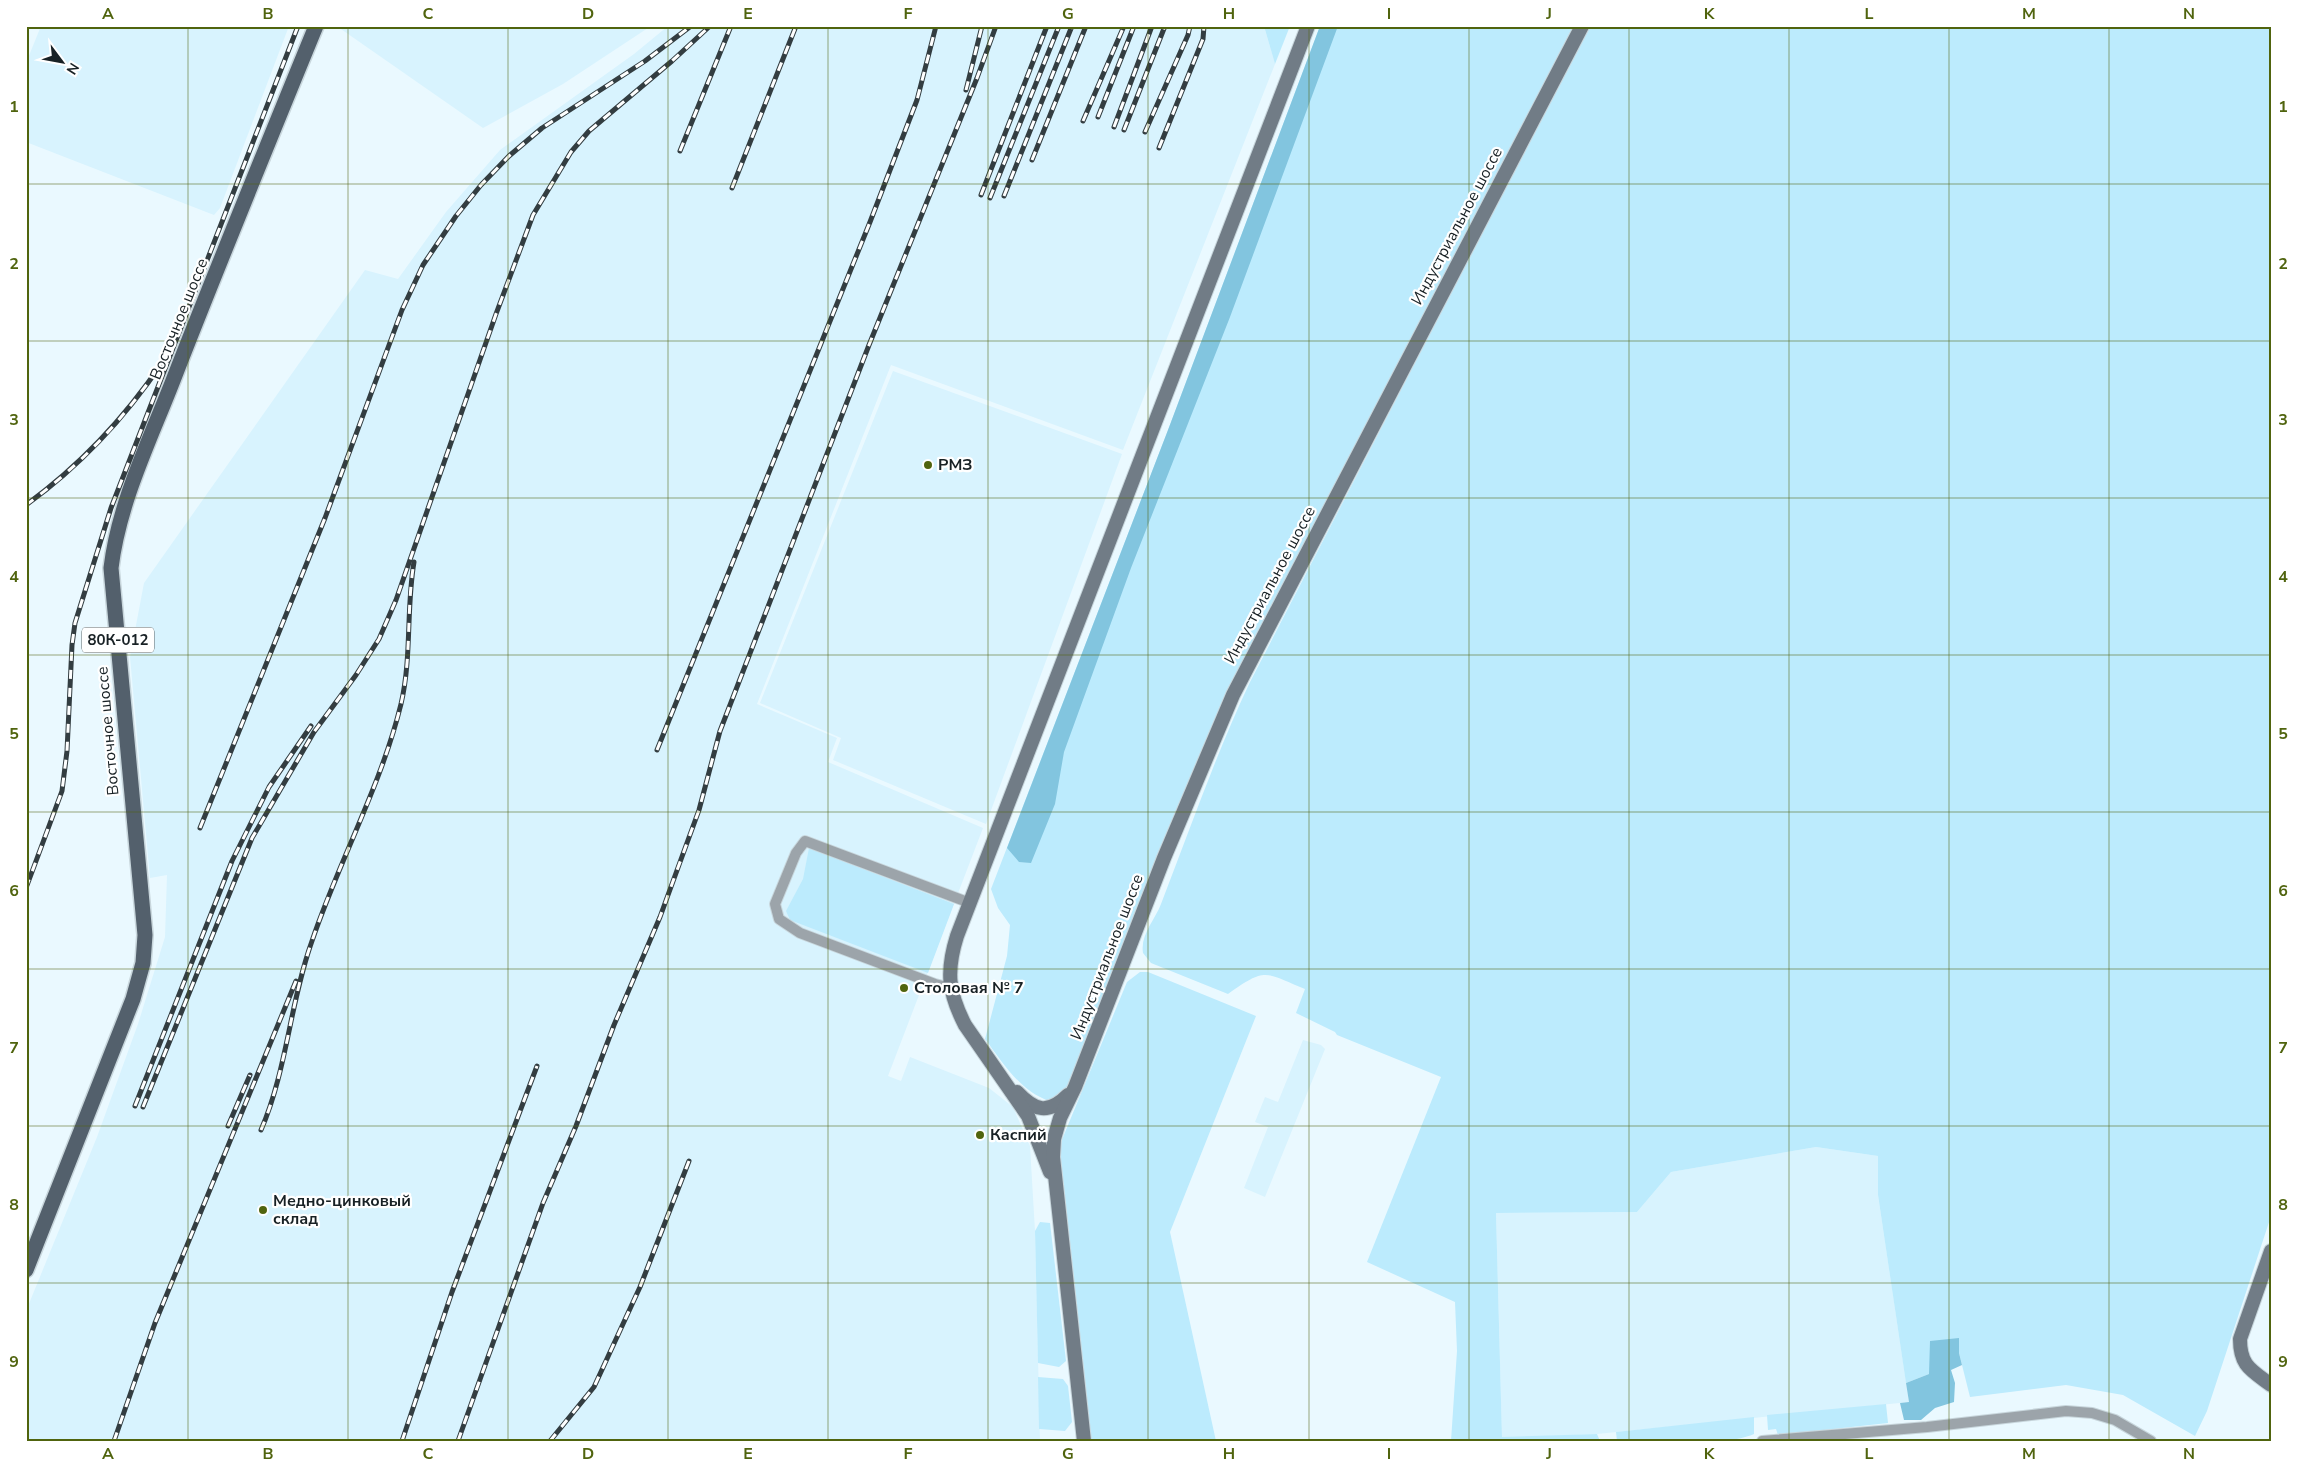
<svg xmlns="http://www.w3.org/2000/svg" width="2297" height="1467" viewBox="0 0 2297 1467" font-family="'Nunito Sans',sans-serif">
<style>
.built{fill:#d8f3fe}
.green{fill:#bcebfd}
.forest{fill:#82c5df}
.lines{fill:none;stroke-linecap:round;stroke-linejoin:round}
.street-casing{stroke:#c8d6dc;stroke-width:12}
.secondary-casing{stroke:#c8d6dc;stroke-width:16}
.primary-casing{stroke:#c8d6dc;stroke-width:18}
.street{stroke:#9ca4aa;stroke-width:10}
.secondary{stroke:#717c86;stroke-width:14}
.primary{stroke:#53606c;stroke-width:15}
.rail-casing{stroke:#333d41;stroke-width:5}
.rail{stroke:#fff;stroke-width:3;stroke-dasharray:9;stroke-linecap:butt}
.grid{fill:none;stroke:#50640e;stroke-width:1;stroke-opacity:0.55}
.poi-dot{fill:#50640e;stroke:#fff;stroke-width:2}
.labels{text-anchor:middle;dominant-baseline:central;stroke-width:4.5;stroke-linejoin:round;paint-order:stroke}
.shield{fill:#fff;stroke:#5d6466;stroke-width:1}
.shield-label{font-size:15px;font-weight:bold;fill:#182125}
.street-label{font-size:16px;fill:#182125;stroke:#fff}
.poi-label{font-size:16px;font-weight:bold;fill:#182125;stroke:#fff;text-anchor:start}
.neatline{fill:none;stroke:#50640e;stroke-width:2}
.grid-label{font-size:16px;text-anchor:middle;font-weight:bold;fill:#50640e}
</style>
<rect width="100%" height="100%" fill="#eaf9ff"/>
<!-- built -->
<g class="built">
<polygon points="41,26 289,26 220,208 214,215 26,142 26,63"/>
<polygon points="651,26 563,84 483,128 338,27"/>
<polygon points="668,26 1264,26 1275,64 1123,450 891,365 757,704 837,738 828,762 983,828 888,1076 901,1081 910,1057 989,1088 1013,1107 1030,1146 1035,1231 1040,1441 26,1441 26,1311 97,1137 138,1024 165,937 167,875 150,878 130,657 144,583 365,270 398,279 446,212 500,150 634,54"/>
<polygon points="893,371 1122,454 986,824 833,760 841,738 760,703"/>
<polygon points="1303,1040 1321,1045 1325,1049 1265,1197 1244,1188 1268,1127 1255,1122 1265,1097 1278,1102"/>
<polygon points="1816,1147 1878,1156 1878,1195 1909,1402 1597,1434 1502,1438 1496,1213 1637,1212 1671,1172"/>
</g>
<!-- green -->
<g class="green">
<polygon points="1264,26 1290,26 1275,64"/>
<path d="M1320 26H1574L1231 686 1070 1085 1059 1097 1049 1101C1020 1091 1003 1063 985 1039L1007 956 1010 925 998 908 991 889 1168 430Z"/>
<path d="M1589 26H2271V1216L2207 1411 2195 1436 2123 1395 2066 1385 1970 1397 1959 1353V1338L1929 1374 1906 1383 1878 1195V1156L1816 1147 1671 1172 1637 1212 1496 1213 1502 1437 1597 1434 1600 1441H1451L1457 1351 1455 1302 1367 1262 1441 1077 1337 1035 1335 1032 1296 1013 1305 989C1264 972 1266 967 1228 994L1151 963 1143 953C1140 935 1155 920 1161 904 1190 829 1216 754 1250 682Z"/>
<polygon points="809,848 954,904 928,973 790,920 786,911 803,879"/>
<polygon points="1140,972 1148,972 1256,1016 1170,1232 1216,1441 1090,1441 1059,1164 1061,1142 1127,982"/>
<polygon points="1040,1222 1050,1223 1066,1361 1059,1367 1038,1363 1035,1231"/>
<polygon points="1038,1377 1063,1379 1068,1386 1072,1422 1065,1431 1039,1429"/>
<polygon points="1886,1404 1888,1423 1778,1435 1776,1429 1768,1430 1767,1415"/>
<path d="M1754 1417V1434C1725 1447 1652 1441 1617 1441L1616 1432Z"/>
</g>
<!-- forest -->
<g class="forest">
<polygon points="1320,26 1338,26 1230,317 1131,568 1064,752 1055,804 1031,863 1019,862 1007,848 1168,430"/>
<polygon points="1959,1338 1959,1353 1962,1365 1951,1370 1955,1383 1954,1402 1935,1408 1921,1420 1904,1420 1900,1403 1909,1402 1906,1383 1929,1374 1930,1341"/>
</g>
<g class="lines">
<defs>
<g id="street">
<polyline points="951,988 935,984 800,933 779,919 775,904 796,853 805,841 970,903"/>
<polyline points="1762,1441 1927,1427 2066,1411 2092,1413 2115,1420 2151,1441"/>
</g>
<g id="secondary">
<path d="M1017 1092C1035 1111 1048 1115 1068 1095"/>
<path d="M1050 1172 1028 1116 965 1025C948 992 946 971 957 936L1308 26"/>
<path d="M2271 1251 2240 1339C2240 1366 2251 1370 2271 1385"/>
<polyline points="1084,1441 1053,1157 1054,1139 1060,1118 1075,1087 1164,858 1233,695 1582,26"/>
</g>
<path id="primary" d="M26 1270 133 999 143 963 145 935 111 568C119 502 150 440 174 378 220 260 268 143 316 26"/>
</defs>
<!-- street casing -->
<use href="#street" class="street-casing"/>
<!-- secondary casing -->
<use href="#secondary" class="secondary-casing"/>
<!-- primary casing -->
<use href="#primary" class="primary-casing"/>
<!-- street -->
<use href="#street" class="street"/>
<!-- secondary -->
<use href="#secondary" class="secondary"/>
<!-- primary -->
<use href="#primary" class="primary"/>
<defs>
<g id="rail">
<polyline points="966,90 982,26"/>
<polyline points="1098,117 1134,26"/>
<polyline points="1083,121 1124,26"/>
<polyline points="1114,127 1152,26"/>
<polyline points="1124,130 1165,26"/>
<polyline points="1145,132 1188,35 1190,26"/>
<polyline points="1159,148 1203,39 1204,26"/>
<polyline points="680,151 731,26"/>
<polyline points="1032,160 1086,26"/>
<polyline points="732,188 796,26"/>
<polyline points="981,195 1047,26"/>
<polyline points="1004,196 1072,26"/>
<polyline points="990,198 1059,26"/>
<path d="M26 505C81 465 124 419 162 363"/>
<polyline points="657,750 870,222 917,100 936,26"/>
<polyline points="200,828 325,518 402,310 423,265 456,216 481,185 509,156 542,128 645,61 691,26"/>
<polyline points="26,888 62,791 67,751 72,645 75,623 111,508 298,26"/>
<polyline points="135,1106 232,861 269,787 311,726"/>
<polyline points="143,1107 252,838 314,732 356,675 379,639 396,600 496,314 533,215 571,152 589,131 672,61 710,26"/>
<polyline points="228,1126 250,1075"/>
<path d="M261 1130C287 1070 290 1002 312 941 339 861 381 786 401 704 412 657 406 609 414 562"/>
<polyline points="114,1441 155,1323 296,981"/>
<polyline points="402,1441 452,1292 537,1066"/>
<polyline points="458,1441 543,1203 576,1126 614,1025 660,917 699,810 720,731 869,345 977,78 996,26"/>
<polyline points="550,1441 594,1387 640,1287 689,1161"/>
</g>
</defs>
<!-- rail casing -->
<use href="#rail" class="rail-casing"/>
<!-- rail -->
<use href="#rail" class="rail"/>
</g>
<!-- grid -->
<path class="grid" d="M188 26V1441M348 26V1441M508 26V1441M668 26V1441M828 26V1441M988 26V1441M1148 26V1441M1309 26V1441M1469 26V1441M1629 26V1441M1789 26V1441M1949 26V1441M2109 26V1441M26 184H2271M26 341H2271M26 498H2271M26 655H2271M26 812H2271M26 969H2271M26 1126H2271M26 1283H2271"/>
<!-- markers -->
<g class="poi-dot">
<circle cx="928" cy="465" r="5"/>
<circle cx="904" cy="988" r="5"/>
<circle cx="980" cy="1135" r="5"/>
<circle cx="263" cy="1210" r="5"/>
</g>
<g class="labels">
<!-- shield labels -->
<rect class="shield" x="82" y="627.5" width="72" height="25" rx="4"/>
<g class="shield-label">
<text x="118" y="640">80К-012</text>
</g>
<!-- street labels -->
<g class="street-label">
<text transform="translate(1457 226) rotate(-62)">Индустриальное шоссе</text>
<text transform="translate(179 319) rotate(-68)">Восточное шоссе</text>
<text transform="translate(1270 585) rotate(-62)">Индустриальное шоссе</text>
<text transform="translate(108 731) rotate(-95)">Восточное шоссе</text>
<text transform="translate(1107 957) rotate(-69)">Индустриальное шоссе</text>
</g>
<!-- poi labels -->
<g class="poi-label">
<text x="938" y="465">РМЗ</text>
<text x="914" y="988">Столовая № 7</text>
<text x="990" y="1135">Каспий</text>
<text x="273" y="1201">Медно-цинковый<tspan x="273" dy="18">склад</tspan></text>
</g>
</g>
<!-- border -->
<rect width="2297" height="1467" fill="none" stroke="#ffffff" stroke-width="55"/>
<!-- north arrow -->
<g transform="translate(62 62) rotate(122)" stroke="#ffffff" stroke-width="4" paint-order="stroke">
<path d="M0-4L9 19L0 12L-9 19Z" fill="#182125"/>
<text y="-8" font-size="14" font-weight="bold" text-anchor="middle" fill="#182125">N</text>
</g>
<rect x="28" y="28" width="2242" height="1412" class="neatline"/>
<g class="grid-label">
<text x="108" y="19">A</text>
<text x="268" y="19">B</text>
<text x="428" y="19">C</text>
<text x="588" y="19">D</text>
<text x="748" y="19">E</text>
<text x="908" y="19">F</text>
<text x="1068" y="19">G</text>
<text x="1229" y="19">H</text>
<text x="1389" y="19">I</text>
<text x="1549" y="19">J</text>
<text x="1709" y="19">K</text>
<text x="1869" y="19">L</text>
<text x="2029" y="19">M</text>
<text x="2189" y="19">N</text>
<text x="14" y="112">1</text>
<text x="2283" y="112">1</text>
<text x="14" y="269">2</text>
<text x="2283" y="269">2</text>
<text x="14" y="425">3</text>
<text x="2283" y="425">3</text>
<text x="14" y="582">4</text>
<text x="2283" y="582">4</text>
<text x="14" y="739">5</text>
<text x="2283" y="739">5</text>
<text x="14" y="896">6</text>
<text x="2283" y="896">6</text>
<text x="14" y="1053">7</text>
<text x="2283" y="1053">7</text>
<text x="14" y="1210">8</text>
<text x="2283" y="1210">8</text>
<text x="14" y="1367">9</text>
<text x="2283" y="1367">9</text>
<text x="108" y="1459">A</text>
<text x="268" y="1459">B</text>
<text x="428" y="1459">C</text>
<text x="588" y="1459">D</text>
<text x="748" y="1459">E</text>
<text x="908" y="1459">F</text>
<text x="1068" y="1459">G</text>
<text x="1229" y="1459">H</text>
<text x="1389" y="1459">I</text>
<text x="1549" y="1459">J</text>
<text x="1709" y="1459">K</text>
<text x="1869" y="1459">L</text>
<text x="2029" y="1459">M</text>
<text x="2189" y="1459">N</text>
</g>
</svg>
